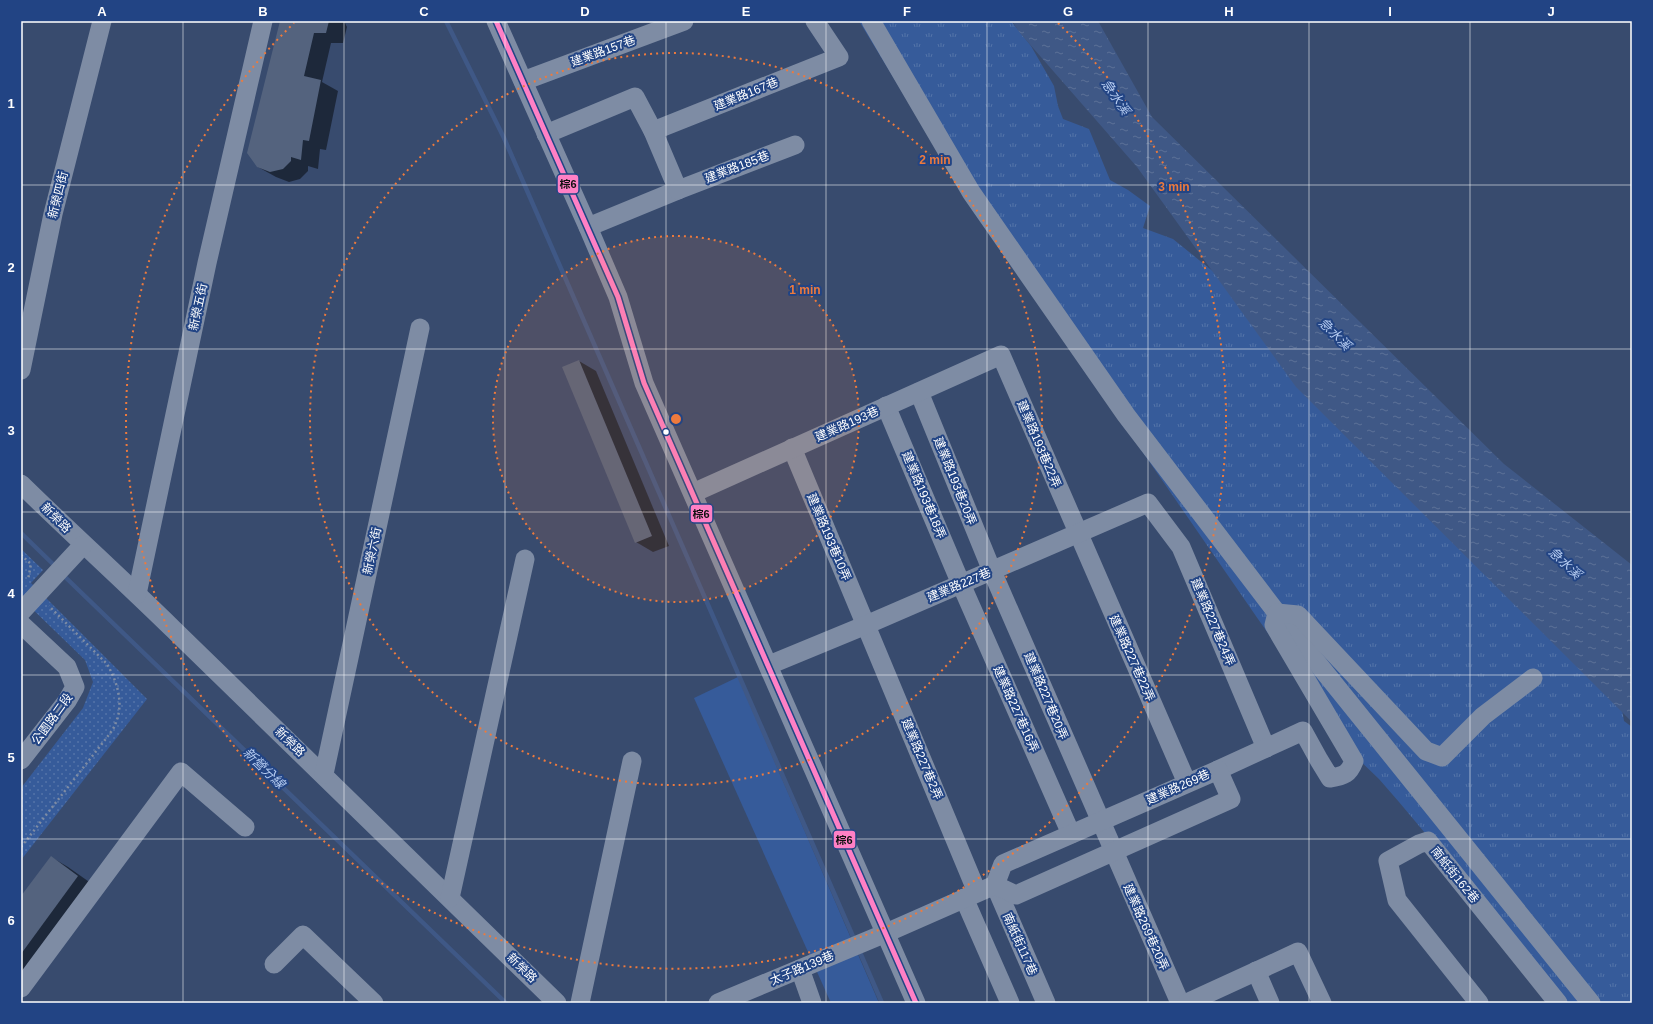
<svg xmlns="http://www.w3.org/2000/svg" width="1653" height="1024" viewBox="0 0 1653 1024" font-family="Arial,'Noto Sans TC',sans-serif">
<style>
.grass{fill:url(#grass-tufts)}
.park{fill:url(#park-dots)}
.garden{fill:#365b9a}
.water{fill:url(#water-ripples)}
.shadow{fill:#0007}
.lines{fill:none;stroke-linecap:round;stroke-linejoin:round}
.stream{stroke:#3f5886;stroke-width:4.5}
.building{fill:#54637e}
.path{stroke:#7e8ca4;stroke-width:2.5;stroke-dasharray:2 3;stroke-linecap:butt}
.minor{stroke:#7e8ca4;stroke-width:19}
.bus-1-casing{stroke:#224484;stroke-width:8}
.bus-1{stroke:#ff80c5;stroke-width:5}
.grid{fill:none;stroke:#fff;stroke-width:1;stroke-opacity:0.55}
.ring{fill:none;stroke:#ed7a3d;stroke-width:2;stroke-dasharray:2 4}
.bus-dot{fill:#fff;stroke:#224484;stroke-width:1.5}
.labels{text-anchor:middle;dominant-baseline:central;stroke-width:4;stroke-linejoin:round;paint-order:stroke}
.street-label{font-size:12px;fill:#fff;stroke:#224484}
.water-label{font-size:13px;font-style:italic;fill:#b5cbf0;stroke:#224484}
.centre{fill:#ed7a3d;stroke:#224484;stroke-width:2}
.ring-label{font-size:12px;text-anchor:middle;font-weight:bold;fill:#ed7a3d;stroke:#224484;stroke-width:4;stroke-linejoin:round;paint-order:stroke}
.line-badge{stroke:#224484;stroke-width:1.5}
.pale-badge-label{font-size:11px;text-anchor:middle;font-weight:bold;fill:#111}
.neatline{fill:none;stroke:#fff;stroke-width:1.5}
.grid-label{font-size:13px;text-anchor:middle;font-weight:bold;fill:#fff}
</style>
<defs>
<pattern id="grass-tufts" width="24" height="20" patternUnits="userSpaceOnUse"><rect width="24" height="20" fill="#365b9a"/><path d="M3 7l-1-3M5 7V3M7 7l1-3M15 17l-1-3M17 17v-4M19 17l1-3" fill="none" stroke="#5474a9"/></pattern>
<pattern id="park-dots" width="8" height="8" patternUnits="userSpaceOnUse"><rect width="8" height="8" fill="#365b9a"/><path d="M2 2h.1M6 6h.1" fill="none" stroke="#5474a9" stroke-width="1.8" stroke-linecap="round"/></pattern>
<pattern id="water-ripples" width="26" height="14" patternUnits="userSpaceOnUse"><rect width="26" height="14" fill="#3f5886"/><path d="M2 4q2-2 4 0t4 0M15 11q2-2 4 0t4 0" fill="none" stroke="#5c7198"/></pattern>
</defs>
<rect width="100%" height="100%" fill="#384b6e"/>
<!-- grass -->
<polygon class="grass" points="859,21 1011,21 1031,46 1054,86 1058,106 1063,119 1089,129 1110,180 1128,190 1150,206 1143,228 1173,239 1308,348 1615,669 1624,721 1632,727 1632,1003 1558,1003 1487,907 1399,802 1379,779 1355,756 1258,619 965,195"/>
<!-- park -->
<polygon class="park" points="21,549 43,570 31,583 147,699 21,860 21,788 83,708 93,682 85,660 21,598"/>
<!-- garden -->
<polygon class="garden" points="738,677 879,1003 831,1003 694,698"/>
<!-- water -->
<polygon class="water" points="1012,21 1098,21 1152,117 1504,464 1632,565 1632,722 1296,387 1137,167 1020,33"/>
<!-- shadow -->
<g class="shadow">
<polygon points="281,21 344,21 347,27 343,43 331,43 322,82 338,91 326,150 320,149 318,169 308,166 308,171 300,179 289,182 276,177 258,167"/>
<polygon points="579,361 596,371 669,546 653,552 636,542"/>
<polygon points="51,857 68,867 95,886 21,987 21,898"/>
</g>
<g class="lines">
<!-- stream -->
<g class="stream">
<polyline points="446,21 504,138 855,941"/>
<polyline points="21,533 56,567"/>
<polyline points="62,574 506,1003"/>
<polyline points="859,950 882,1003"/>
</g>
</g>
<!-- building -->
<g class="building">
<polygon points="280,21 329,21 326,33 314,33 304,76 321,80 309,141 303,140 301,160 291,157 291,161 283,169 270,172 257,167 247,153"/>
<polygon points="579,360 652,536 635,543 562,367"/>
<polygon points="51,856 78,876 21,954 21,896"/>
</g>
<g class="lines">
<!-- path -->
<g class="path">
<polyline points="21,555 31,564 28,580"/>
<path d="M21 847 108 736C111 732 115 727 116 722 124 703 117 681 107 664L49 606"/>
</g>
<!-- minor -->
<g class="minor">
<polyline points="496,21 588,227 618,297 644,383 916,1003"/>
<polyline points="871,21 971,192 1126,415 1277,613 1591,1003"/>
<polyline points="523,81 684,21"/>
<polyline points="653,131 839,57 815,21"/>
<polyline points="546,134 635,97 653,131 678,190 588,227"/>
<polyline points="678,190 795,145"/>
<polyline points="21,370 53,214 102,21"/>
<polyline points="919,392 992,571 1180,1003"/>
<polyline points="886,406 961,584 1071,834"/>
<polyline points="792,448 977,892"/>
<path d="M21 484C71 533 123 580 173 629 301 753 429 878 557 1003"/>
<polyline points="693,493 1001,355 1187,783"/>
<polyline points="137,594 207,263 263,21"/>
<polyline points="21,612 83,545"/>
<polyline points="21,624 67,667 75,687 67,701 21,760"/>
<polyline points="769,665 866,625 1148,503 1181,547 1266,748"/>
<path d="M1218 770 1303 731 1319 760 1330 778C1344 776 1349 774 1354 761L1274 625 1277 613 1298 615 1426 751 1442 757 1483 716 1533 678"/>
<polyline points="324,774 420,328"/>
<polyline points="995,885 1046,1003"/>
<polyline points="450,898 525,559"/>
<polyline points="964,898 1010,1003"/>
<polyline points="274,964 303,935 374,1003"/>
<polyline points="800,969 812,1003"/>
<polyline points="1256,971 1270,1003"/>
<polyline points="21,988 181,772 245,827"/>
<polyline points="580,1003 632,761"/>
<polyline points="718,1003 886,933 995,885 1003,864 1218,770 1231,799 1016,895 995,885"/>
<polyline points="1187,1003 1298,952 1322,1003"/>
<polyline points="1479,1003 1397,900 1388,861 1419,844 1428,841 1558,1003"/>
</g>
<defs>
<polyline id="bus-1" points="496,21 618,297 644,383 916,1003"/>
</defs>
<!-- bus-1 casing -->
<use href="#bus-1" class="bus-1-casing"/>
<!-- bus-1 -->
<use href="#bus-1" class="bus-1"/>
</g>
<!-- grid -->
<path class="grid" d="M183 21V1003M344 21V1003M505 21V1003M666 21V1003M826 21V1003M987 21V1003M1148 21V1003M1309 21V1003M1470 21V1003M21 185H1632M21 349H1632M21 512H1632M21 675H1632M21 839H1632"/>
<!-- distance rings -->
<circle cx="676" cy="419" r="183" fill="#ed7a3d" fill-opacity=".12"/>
<g class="ring">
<circle cx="676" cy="419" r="183"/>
<circle cx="676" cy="419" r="366"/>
<path d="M1058 23A550 550 0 1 1 294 23"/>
</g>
<!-- markers -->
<circle class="bus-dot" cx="666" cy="432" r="3.5"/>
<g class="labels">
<!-- street labels -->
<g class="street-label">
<text transform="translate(603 51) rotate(-20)">建業路157巷</text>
<text transform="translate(746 94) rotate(-22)">建業路167巷</text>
<text transform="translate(737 167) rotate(-21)">建業路185巷</text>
<text transform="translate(58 195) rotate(-76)">新榮四街</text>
<text transform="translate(198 307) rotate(-78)">新榮五街</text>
<text transform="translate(847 424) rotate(-24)">建業路193巷</text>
<text transform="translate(1039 444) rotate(67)">建業路193巷22弄</text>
<text transform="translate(955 481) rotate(68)">建業路193巷20弄</text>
<text transform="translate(924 495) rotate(67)">建業路193巷18弄</text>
<text transform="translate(56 518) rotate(45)">新榮路</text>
<text transform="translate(829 537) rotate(67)">建業路193巷10弄</text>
<text transform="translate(372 551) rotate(-78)">新榮六街</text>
<text transform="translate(959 585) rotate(-23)">建業路227巷</text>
<text transform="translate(1213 622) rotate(67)">建業路227巷24弄</text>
<text transform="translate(1132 658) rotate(66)">建業路227巷22弄</text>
<text transform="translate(1046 696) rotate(67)">建業路227巷20弄</text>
<text transform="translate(1016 709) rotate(66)">建業路227巷16弄</text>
<text transform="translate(52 719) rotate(-54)">公園路二段</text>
<text transform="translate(290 742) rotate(44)">新榮路</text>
<text transform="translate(922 759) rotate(67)">建業路227巷2弄</text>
<text transform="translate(1178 787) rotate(-24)">建業路269巷</text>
<text transform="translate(1455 875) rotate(51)">南紙街162巷</text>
<text transform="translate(1146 927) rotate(66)">建業路269巷20弄</text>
<text transform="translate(1020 944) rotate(66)">南紙街117巷</text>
<text transform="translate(522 968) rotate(44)">新榮路</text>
<text transform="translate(802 968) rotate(-23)">太子路139巷</text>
</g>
<!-- water labels -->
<g class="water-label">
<text transform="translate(1116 97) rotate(56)">急水溪</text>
<text transform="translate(1335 334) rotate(45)">急水溪</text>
<text transform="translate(1565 563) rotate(43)">急水溪</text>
<text transform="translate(264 768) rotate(44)">新營分線</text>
</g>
</g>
<circle cx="676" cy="419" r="6" class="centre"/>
<g class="ring-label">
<text x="935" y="164">2 min</text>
<text x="1174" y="191">3 min</text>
<text x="805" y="294">1 min</text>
</g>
<g class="line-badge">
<rect x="557" y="174" width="22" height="20" rx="4" fill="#ff80c5"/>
<rect x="690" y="504" width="23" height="19" rx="4" fill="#ff80c5"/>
<rect x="833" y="830" width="23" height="19" rx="4" fill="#ff80c5"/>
</g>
<g class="pale-badge-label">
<text x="568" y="188">棕6</text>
<text x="701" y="518">棕6</text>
<text x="844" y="844">棕6</text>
</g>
<!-- border -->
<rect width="1653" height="1024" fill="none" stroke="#224484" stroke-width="44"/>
<rect x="22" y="22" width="1609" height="980" class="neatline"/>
<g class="grid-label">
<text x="102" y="16">A</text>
<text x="263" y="16">B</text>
<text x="424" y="16">C</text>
<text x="585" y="16">D</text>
<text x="746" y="16">E</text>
<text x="907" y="16">F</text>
<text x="1068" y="16">G</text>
<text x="1229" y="16">H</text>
<text x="1390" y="16">I</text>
<text x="1551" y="16">J</text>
<text x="11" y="108">1</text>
<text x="11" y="272">2</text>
<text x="11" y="435">3</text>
<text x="11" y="598">4</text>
<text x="11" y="762">5</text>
<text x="11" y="925">6</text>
</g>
</svg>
